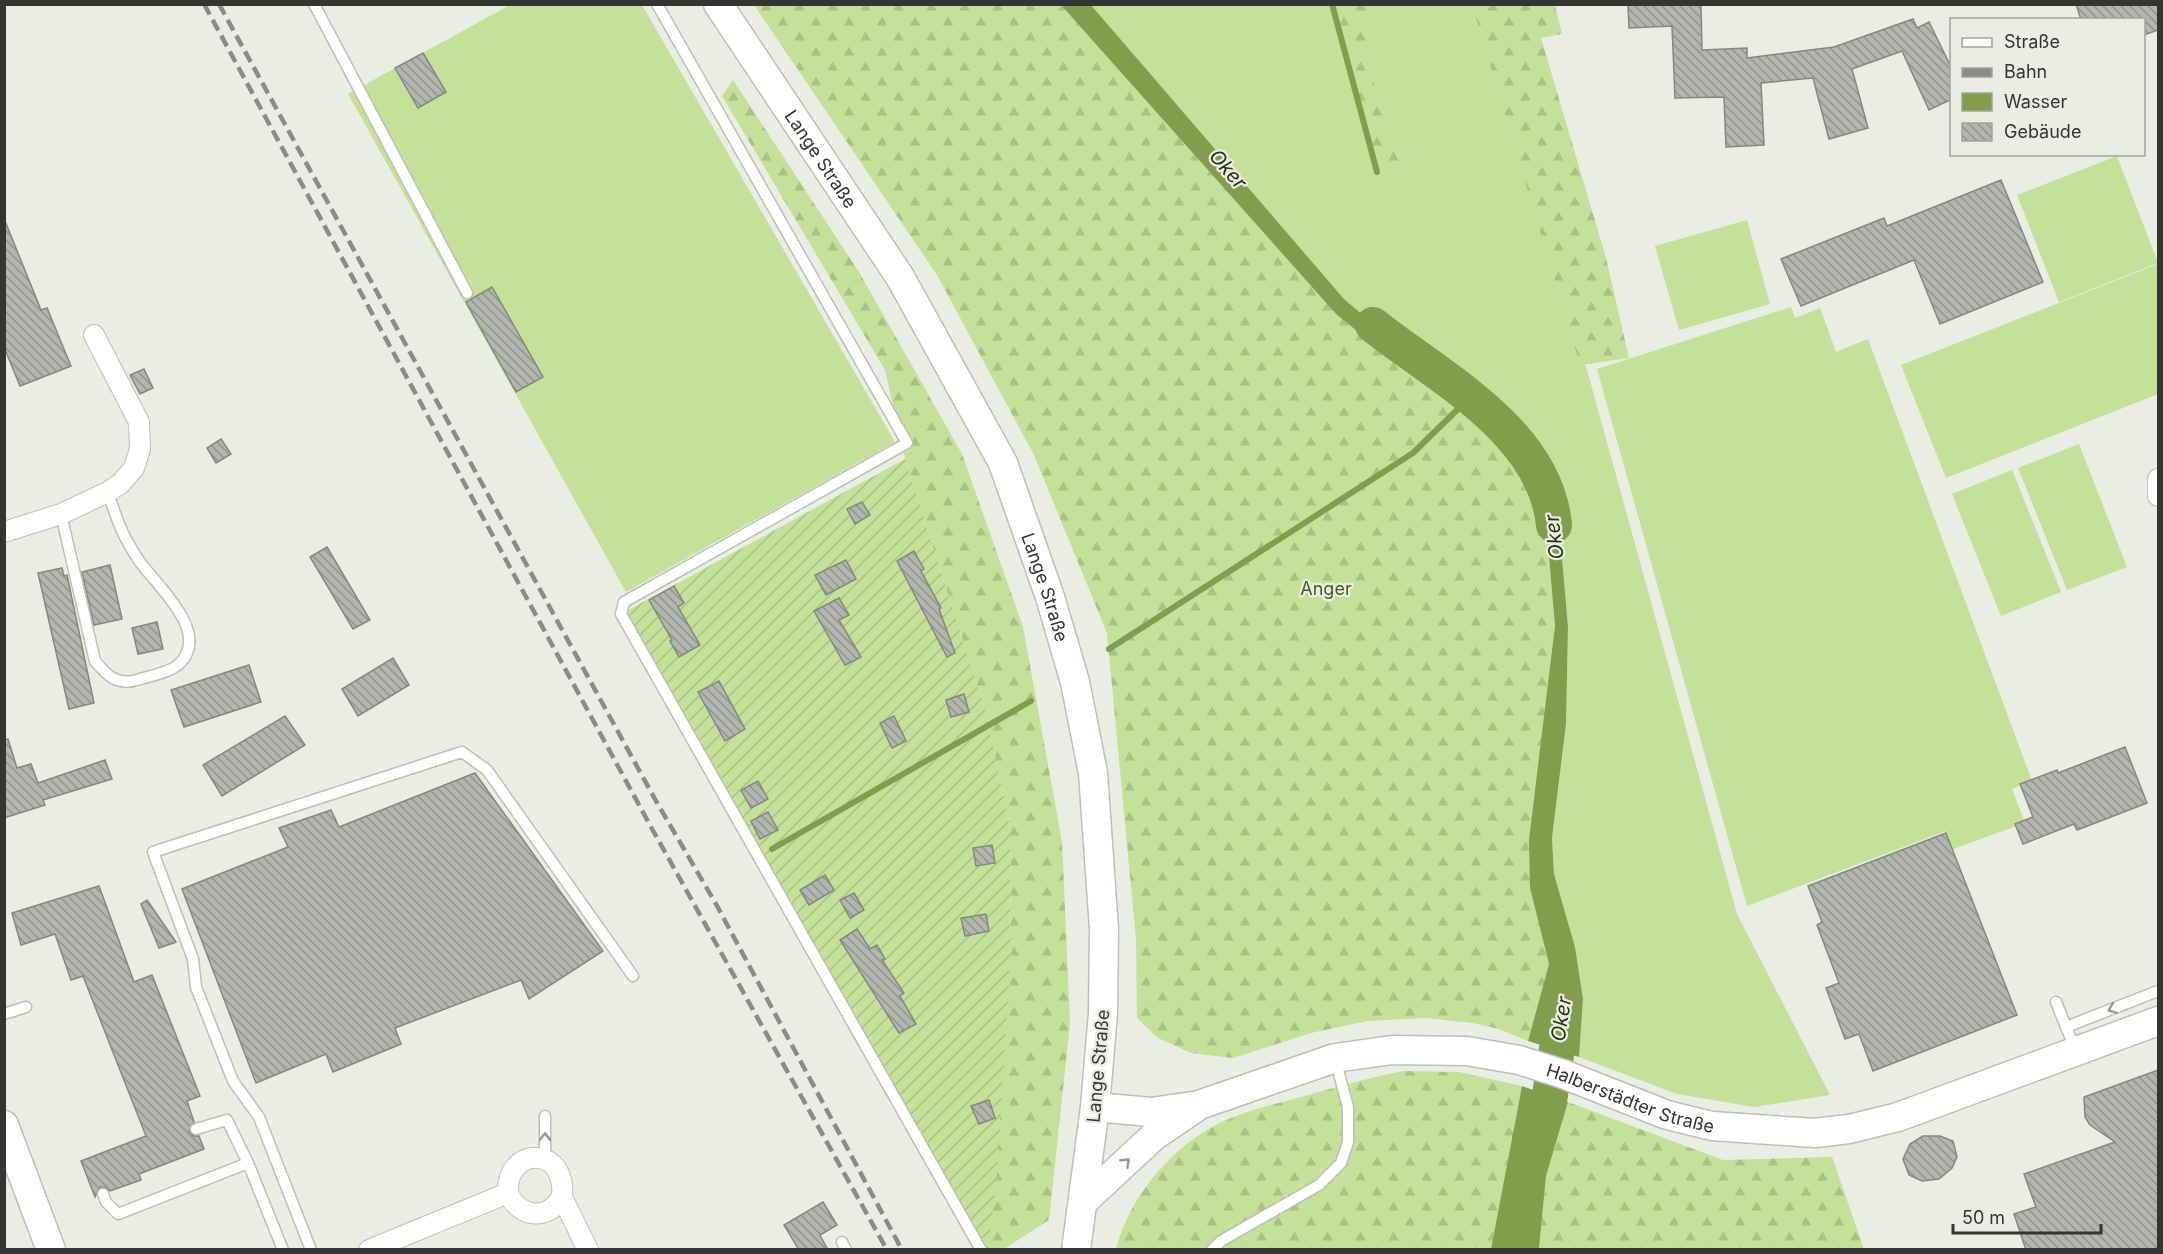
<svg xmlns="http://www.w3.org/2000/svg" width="2163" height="1254" viewBox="0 0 2163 1254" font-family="Inter,sans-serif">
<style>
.grass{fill:#c3e198}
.forest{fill:url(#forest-firs)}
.garden{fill:url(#garden-furrows)}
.water{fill:#809e4c}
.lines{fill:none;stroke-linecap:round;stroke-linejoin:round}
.stream{stroke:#809e4c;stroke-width:6}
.river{stroke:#809e4c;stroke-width:36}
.building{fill:url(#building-back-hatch);stroke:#84887f;stroke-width:1.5}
.lane-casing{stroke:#bcc0b7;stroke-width:13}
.street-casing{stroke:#bcc0b7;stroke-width:22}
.secondary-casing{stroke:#bcc0b7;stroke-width:31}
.lane{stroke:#fff;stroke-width:10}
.street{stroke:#fff;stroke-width:20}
.secondary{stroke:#fff;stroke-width:28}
.rail{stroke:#8a8c86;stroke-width:4.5;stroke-dasharray:12 6;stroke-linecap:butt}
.oneway{stroke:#9a9a98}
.labels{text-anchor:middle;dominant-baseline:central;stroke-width:4.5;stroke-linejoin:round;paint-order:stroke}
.street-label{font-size:18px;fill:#343532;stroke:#e9ede4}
.park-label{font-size:18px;fill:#475b21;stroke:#e9ede4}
.water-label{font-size:20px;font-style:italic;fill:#283411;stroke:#e9ede4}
</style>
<defs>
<pattern id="forest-firs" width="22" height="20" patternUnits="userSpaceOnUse" patternTransform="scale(1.5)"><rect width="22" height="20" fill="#c3e198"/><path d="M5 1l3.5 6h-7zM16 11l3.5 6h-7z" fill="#a8c283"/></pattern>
<pattern id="garden-furrows" width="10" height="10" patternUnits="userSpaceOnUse" patternTransform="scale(1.5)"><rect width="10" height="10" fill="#c3e198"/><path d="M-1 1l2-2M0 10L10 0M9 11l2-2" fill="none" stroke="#a8c283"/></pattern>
<pattern id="building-back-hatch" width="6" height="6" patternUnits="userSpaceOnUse" patternTransform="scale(1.5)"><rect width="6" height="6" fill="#b2b6ae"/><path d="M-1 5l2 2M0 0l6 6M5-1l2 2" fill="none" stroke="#92958e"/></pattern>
</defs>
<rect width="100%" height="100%" fill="#e9ede4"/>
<!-- grass -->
<g class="grass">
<polygon points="510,5 642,5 895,442 626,592 348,94"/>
<polygon points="1091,5 1472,5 1589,377 1737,914 1830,1095 1754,1107 1677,1094 1579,1057 1583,999 1575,947 1554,874 1552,838 1566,724 1568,627 1559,523 1544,484 1476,400 1414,358 1344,299"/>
<polygon points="2117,156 2158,263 2059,302 2017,195"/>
<polygon points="1747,220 1770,304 1679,330 1655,246"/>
<polygon points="2158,264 2158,394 1946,478 1901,365"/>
<polygon points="1791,307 1795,318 1820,308 1836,352 1868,339 2032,781 2012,789 2025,823 1953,849 1946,831 1747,906 1597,369"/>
<polygon points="2079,444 2127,567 2067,590 2018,468"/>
<polygon points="2012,470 2061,592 2001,616 1952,494"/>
</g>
<!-- forest -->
<g class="forest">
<polygon points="754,5 1061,5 1336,314 1401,367 1461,406 1501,444 1531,484 1546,523 1555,626 1530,888 1549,964 1528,1041 1499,1029 1473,1023 1426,1018 1367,1021 1311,1033 1233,1058 1191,1053 1158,1038 1137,1018 1136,939 1107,633 1034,455 937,275"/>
<polygon points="1332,5 1366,5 1370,70 1400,165 1377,172"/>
<polygon points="1472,5 1555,5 1562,34 1541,38 1606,258 1629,358 1580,365"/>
<polygon points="733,80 859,272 962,454 1023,627 1062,842 1070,1023 1049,1220 1004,1249 988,1249 1011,946 1010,826 986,713 905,459 885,370 722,96"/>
<path d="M1403 1071 1459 1072 1522 1086 1491 1249 1116 1250C1131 1191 1181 1135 1239 1115 1259 1107 1280 1103 1301 1097 1335 1087 1369 1078 1403 1071Z"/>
<polygon points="1568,1102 1723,1160 1832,1157 1864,1249 1539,1250 1546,1176"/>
</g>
<!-- garden -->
<polygon class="garden" points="905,459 986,713 1010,826 1011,946 997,1173 988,1249 981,1249 621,614"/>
<!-- water -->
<g class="water">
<polygon points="1061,5 1091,5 1344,299 1414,358 1476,400 1544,484 1559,523 1568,627 1566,724 1552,838 1554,874 1575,947 1583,999 1579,1057 1528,1041 1549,964 1530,888 1529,840 1555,626 1546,523 1531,484 1501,444 1461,406 1401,367 1336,314"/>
<polygon points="1522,1086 1568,1102 1546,1176 1539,1249 1491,1249"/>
</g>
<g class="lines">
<!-- stream -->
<g class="stream">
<polyline points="1332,4 1377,172"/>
<polyline points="1109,649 1413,453 1461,406 1468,393"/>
<polyline points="772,849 1031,701"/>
</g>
<!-- river -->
<g class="river">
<path d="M1373 325C1438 377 1545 431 1554 525"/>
<polyline points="1530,1139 1550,1095 1564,1002"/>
</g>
</g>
<!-- building -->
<g class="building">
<polygon points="1628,4 1701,4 1702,50 1747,48 1747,58 1834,47 1913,19 1917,28 1929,22 1952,69 1952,99 1929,110 1902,51 1852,69 1868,128 1829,139 1813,78 1761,83 1764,145 1726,147 1724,97 1675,98 1672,26 1629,28"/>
<polygon points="2076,4 2158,4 2158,30 2144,35 2144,20 2081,20"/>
<polygon points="423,53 446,92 418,108 395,68"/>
<polygon points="2001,180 2043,282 1940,324 1914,260 1801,306 1781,259 1884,218 1887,226"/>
<polygon points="5,221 41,310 47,308 71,366 20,386 4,347"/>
<polygon points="492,287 543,377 516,392 466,302"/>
<polygon points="144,369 153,388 140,394 130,375"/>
<polygon points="221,439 231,454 216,463 207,448"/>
<polygon points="862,502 870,515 855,524 847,509"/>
<polygon points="327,547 370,620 353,629 310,557"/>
<polygon points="914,551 924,569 921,571 941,608 939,609 955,653 947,657 897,561"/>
<polygon points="846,560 856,579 826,595 815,575"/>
<polygon points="110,565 122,619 94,625 82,572"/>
<polygon points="62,568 64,576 67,575 94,703 69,709 38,573"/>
<polygon points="674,586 684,603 678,607 700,645 679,657 670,641 672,640 649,600"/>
<polygon points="839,598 849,615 839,620 861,657 845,665 814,611"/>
<polygon points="157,622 163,649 138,654 132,628"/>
<polygon points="393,658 409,685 358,716 342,689"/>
<polygon points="249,665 261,702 184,727 171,690"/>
<polygon points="719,681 745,729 725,741 698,692"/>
<polygon points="964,694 969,712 951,717 946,700"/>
<polygon points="285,716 305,745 222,796 203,765"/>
<polygon points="894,716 906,741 892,748 880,723"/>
<polygon points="8,739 17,768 31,764 38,783 105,760 112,779 43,800 45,805 4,818 4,740"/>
<polygon points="2125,747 2147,803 2077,830 2074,824 2023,844 2015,824 2033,817 2020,784 2057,770 2058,773"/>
<polygon points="475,773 603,951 529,999 521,980 395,1028 401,1044 333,1072 326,1054 256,1083 182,889 288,847 279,828 331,810 339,827"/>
<polygon points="758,781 768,799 751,808 741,790"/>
<polygon points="768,812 778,830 760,839 751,821"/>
<polygon points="1946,833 2017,1015 1873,1071 1859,1034 1845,1039 1826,988 1839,983 1817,925 1822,922 1808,886"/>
<polygon points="992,845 995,863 976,866 973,848"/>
<polygon points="825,875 834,890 809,905 800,890"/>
<polygon points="99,886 134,982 152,975 200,1096 187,1101 194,1122 189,1131 194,1136 199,1136 204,1149 139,1174 141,1180 110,1191 105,1187 100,1187 95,1197 81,1161 146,1136 83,976 71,980 55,934 21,945 12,913"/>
<polygon points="854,893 864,910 850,918 840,900"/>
<polygon points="147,900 176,942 159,948 141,904"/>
<polygon points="986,914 989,931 965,936 961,918"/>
<polygon points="857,929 870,949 877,945 885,959 882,960 904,993 900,996 916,1024 899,1033 840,940"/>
<polygon points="2158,1070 2158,1250 2026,1250 2014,1214 2036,1207 2024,1174 2115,1142 2090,1125 2085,1117 2084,1097"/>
<polygon points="989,1100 995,1118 979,1124 971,1106"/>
<polygon points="1923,1136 1940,1136 1953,1141 1957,1157 1952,1168 1939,1179 1922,1181 1909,1175 1903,1159 1910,1144"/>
<polygon points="823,1202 837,1225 820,1235 828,1250 799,1250 784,1225"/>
</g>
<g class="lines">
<defs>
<g id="lane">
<polyline points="314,4 467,293"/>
<polyline points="657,4 907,443 624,602 621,614 981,1250"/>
<path d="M61 514 95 661C107 675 116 686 137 680 149 676 169 673 179 664 212 633 157 586 140 562 123 537 117 521 108 492"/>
<polyline points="2056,1002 2075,1049"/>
<polyline points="4,1014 26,1007"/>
<polyline points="2066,1027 2158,991"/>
<polyline points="196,1129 227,1120 248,1163"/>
<polyline points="545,1159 545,1116"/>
<polyline points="103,1194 106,1202 118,1214 248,1163 283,1250"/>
<polyline points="842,1242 846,1250"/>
<polyline points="311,1250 259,1117 233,1081 196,987 193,959 153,852 462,752 487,770 633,976"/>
<polyline points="1212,1250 1221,1241 1319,1185 1341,1163 1348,1142 1348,1107 1335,1059"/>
</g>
<g id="street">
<polyline points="2158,479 2158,496"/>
<polyline points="4,532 61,514 108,492 121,483 134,468 140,449 139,422 94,335"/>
<path d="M508 1193C505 1147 567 1144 562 1197"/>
<path d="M369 1250 508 1193C519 1217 547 1222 562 1197L588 1250"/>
</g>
<g id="secondary">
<path id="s1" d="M718 4 900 277 1003 463 1050 597 1075 682 1093 773 1104 929 1103 1013 1095 1107 1076 1250"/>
<path id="s2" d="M1095 1107 1151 1112 1199 1105 1335 1058 1392 1050 1467 1051 1519 1060 1563 1074 1667 1115 1712 1126 1815 1133 1849 1129 1898 1117 2158 1021"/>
<polyline points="4,1125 51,1250"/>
<polyline points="1083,1202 1154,1136 1194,1109"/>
</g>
</defs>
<!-- lane casing -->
<use href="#lane" class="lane-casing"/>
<!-- street casing -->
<use href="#street" class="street-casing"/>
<!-- secondary casing -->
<use href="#secondary" class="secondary-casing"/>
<!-- lane -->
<use href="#lane" class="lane"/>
<!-- street -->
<use href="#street" class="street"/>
<!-- secondary -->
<use href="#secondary" class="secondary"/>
<!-- rail -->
<g class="rail">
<polyline points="204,4 651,827 887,1250"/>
<polyline points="219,4 656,801 716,904 902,1250"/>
</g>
</g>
<!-- one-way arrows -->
<defs><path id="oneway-chevron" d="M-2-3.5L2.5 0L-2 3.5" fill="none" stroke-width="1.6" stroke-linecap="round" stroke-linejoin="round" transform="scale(1.5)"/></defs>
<g class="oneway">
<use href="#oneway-chevron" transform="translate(2112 1009) rotate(159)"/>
<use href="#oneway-chevron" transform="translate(545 1137) rotate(-89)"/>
<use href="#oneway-chevron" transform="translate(1126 1162) rotate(-43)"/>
</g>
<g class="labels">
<!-- street labels -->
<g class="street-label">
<text stroke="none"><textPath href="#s1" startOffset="186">Lange Straße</textPath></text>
<text stroke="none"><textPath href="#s1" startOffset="672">Lange Straße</textPath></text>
<text transform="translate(1098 1066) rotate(-85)">Lange Straße</text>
<text stroke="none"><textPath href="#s2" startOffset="552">Halberstädter Straße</textPath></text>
</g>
<!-- park labels -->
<g class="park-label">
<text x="1326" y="588">Anger</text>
</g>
<!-- water labels -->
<g class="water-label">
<text transform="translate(1228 169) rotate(49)">Oker</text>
<text transform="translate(1554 537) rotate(-97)">Oker</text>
<text transform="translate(1561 1019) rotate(-81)">Oker</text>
</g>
</g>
<!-- border -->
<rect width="2163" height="1254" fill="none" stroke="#343532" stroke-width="12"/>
<!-- legend -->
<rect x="1950" y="18" width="195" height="138" fill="#e9ede4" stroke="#a1a39d" stroke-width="1.5"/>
<rect x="1962" y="38" width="30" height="9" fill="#ffffff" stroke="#a1a39d" stroke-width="1.5"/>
<text x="2004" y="48" font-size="18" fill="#343532">Straße</text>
<rect x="1962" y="68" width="30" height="9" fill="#8a8c86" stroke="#a1a39d" stroke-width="1.5"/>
<text x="2004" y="78" font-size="18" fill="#343532">Bahn</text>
<rect x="1962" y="93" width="30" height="18" fill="#809e4c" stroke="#a1a39d" stroke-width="1.5"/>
<text x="2004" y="108" font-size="18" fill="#343532">Wasser</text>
<rect x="1962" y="123" width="30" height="18" fill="url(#building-back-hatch)" stroke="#a1a39d" stroke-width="1.5"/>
<text x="2004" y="138" font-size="18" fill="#343532">Gebäude</text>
<!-- scale -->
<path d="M1953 1224v9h148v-9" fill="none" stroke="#343532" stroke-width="3"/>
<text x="1962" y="1224" font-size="18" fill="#343532" stroke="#e9ede4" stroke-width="4.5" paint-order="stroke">50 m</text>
</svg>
